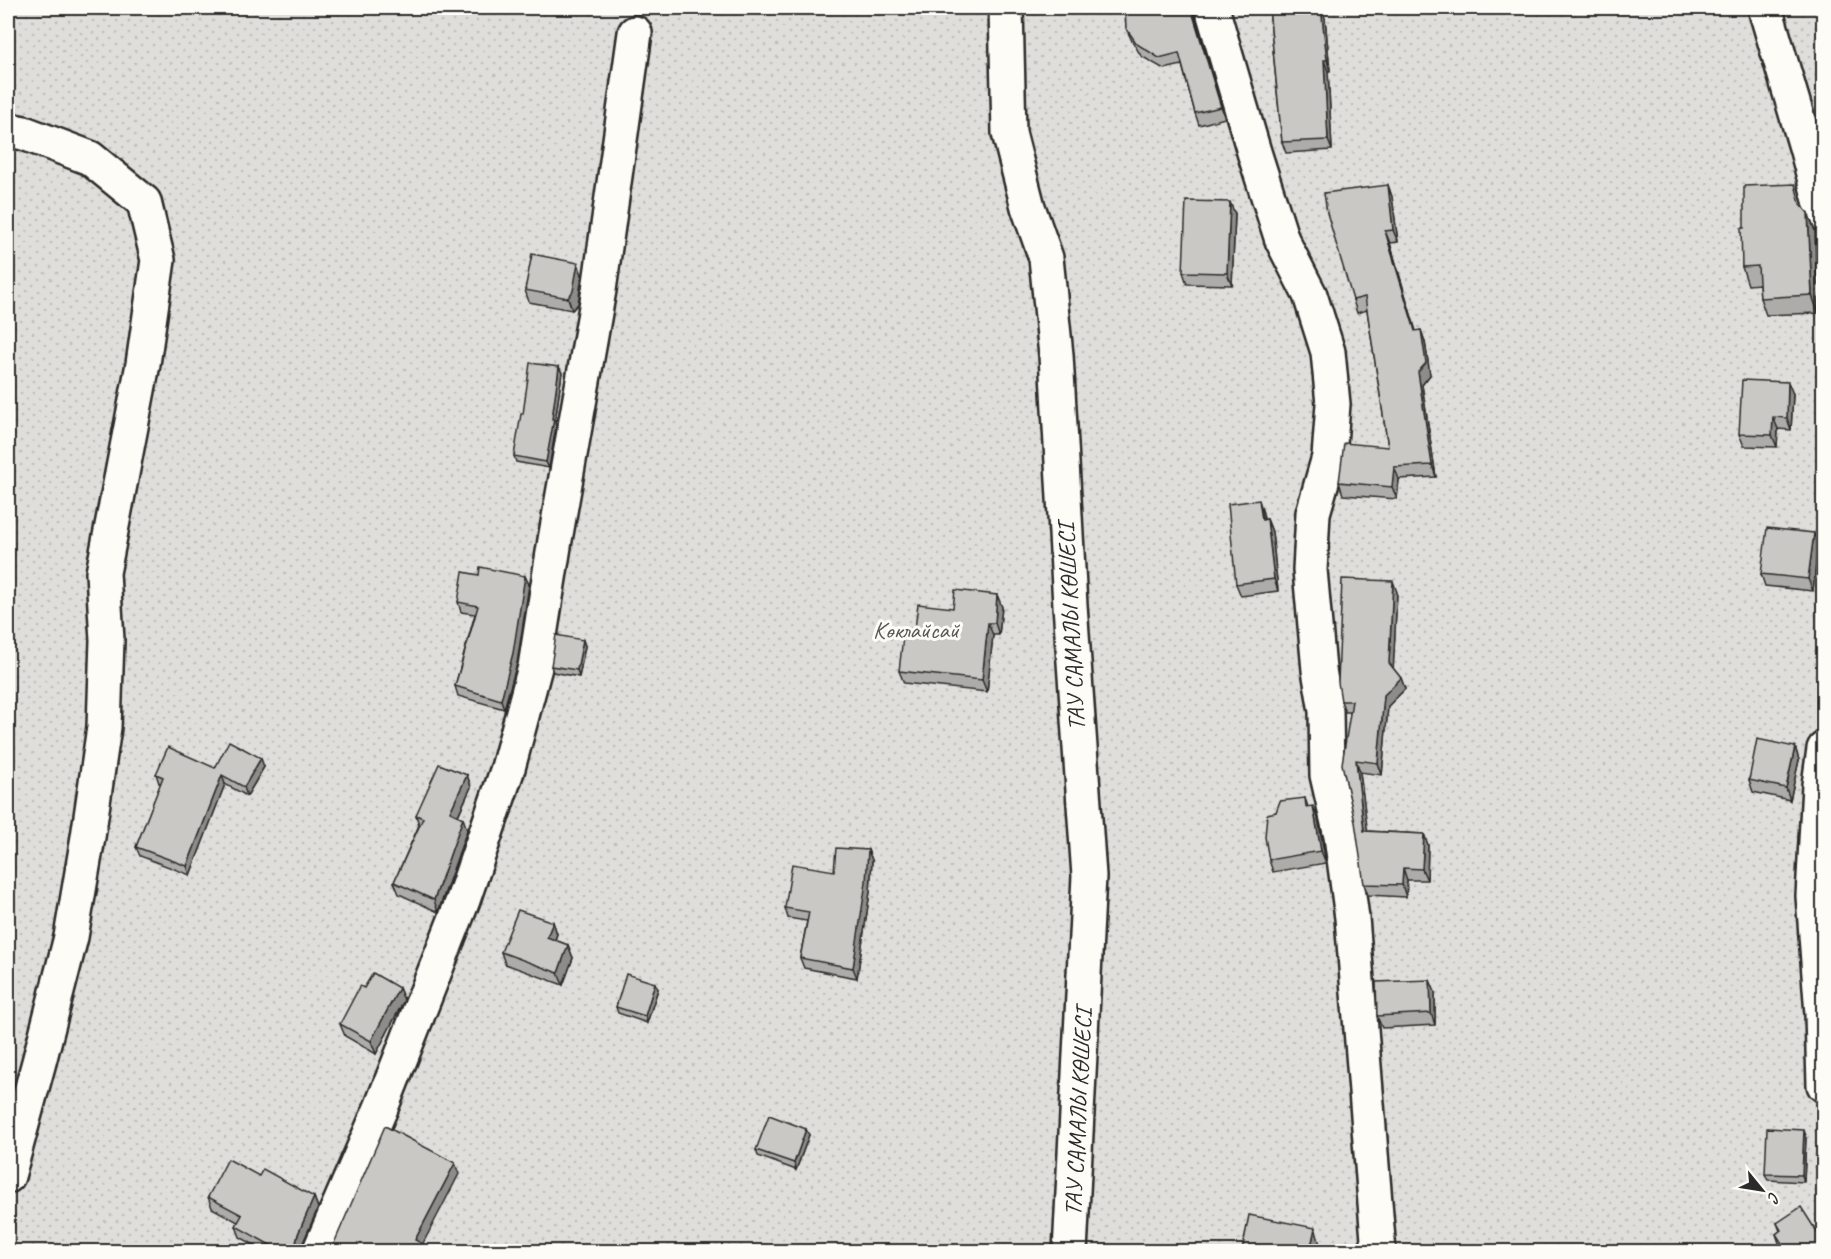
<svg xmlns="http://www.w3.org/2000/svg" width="1831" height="1259" viewBox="0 0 1831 1259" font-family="Caveat,sans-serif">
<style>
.garden{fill:url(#garden-dots);stroke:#858482;stroke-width:1.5}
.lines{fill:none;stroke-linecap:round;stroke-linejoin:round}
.minor-casing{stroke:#2b2b2b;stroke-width:38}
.minor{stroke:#fdfcf7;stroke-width:33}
.wall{fill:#adaca9;stroke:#2b2b2b;stroke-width:1.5}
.shaded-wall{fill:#8d8c89;stroke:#2b2b2b;stroke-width:1.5}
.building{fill:#c9c8c4;stroke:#2b2b2b;stroke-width:1.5}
.labels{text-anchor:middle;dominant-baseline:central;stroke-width:6;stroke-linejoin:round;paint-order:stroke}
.street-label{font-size:24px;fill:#2b2b2b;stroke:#fdfcf7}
.park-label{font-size:24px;fill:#585857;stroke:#fdfcf7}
</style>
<defs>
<pattern id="garden-dots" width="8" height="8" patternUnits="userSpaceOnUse" patternTransform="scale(1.5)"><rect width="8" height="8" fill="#dfdeda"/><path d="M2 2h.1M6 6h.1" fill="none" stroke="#c0bfbb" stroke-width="1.8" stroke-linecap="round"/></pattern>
</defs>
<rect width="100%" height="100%" fill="#fdfcf7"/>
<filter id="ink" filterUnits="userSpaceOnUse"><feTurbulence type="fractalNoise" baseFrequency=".0167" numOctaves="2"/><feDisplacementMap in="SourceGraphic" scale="12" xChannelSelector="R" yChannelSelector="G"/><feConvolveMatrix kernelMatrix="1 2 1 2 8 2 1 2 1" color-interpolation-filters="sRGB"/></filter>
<g filter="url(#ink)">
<!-- garden -->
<rect class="garden" x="8" y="8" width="1815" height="1243"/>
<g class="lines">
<defs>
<g id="minor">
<polyline points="1006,8 1009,133 1028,207 1046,258 1056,355 1070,605 1089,876 1070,1252"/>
<polyline points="1212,8 1254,152 1282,240 1310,295 1328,352 1333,404 1329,457 1313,513 1310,570 1319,670 1326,711 1327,775 1341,836 1352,918 1379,1252"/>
<polyline points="1765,8 1806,147 1824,215"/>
<polyline points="8,130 24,133 90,158 144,202 158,260 143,364 103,573 107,640 104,727 88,837 71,937 39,1062 8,1176"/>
<polyline points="1824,749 1819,785 1813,896 1822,1014 1824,1085"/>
<polyline points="319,1252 381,1108 463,900 508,768 535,667 555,540 599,290 635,33"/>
</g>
</defs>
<!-- minor casing -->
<use href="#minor" class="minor-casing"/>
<!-- minor -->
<use href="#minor" class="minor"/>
</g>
<!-- wall -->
<g class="wall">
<polygon points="1125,8 1195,8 1194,13 1225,118 1199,125 1195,113 1182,65 1164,69 1141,56 1131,39 1126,28"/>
<polygon points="1269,8 1304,8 1304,9 1325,18 1330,71 1328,71 1332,150 1286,153 1282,142"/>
<polygon points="1388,185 1392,197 1398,242 1390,243 1416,331 1421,330 1425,342 1430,375 1422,385 1436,477 1399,479 1397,499 1343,495 1339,482 1388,447 1367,310 1357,313 1353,300"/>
<polygon points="1802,206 1808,213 1815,231 1818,313 1766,315 1760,298 1759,284 1748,285 1742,267 1744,228"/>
<polygon points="1235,214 1232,285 1187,284 1183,272"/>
<polygon points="582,275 578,304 572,310 529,302 525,290"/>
<polygon points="559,367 562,373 555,422 556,426 549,468 516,462 514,456 523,414"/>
<polygon points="1793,394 1791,430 1778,429 1777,447 1744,446 1739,434"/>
<polygon points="1263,513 1264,520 1267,519 1272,532 1278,591 1241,596 1236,584"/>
<polygon points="1814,533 1818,545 1813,591 1765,586 1761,574"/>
<polygon points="479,575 525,576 529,585 517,663 504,709 458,696 455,686 475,614 461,612 458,602"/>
<polygon points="1397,592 1393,668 1401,678 1405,689 1388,706 1382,775 1360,772 1367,831 1424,834 1428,845 1427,880 1407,880 1406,897 1368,895 1364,884 1350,712 1345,712 1341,701"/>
<polygon points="997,595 1002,607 999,635 993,635 987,692 904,683 899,671 915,629 953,608"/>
<polygon points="583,640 585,646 579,677 553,672 551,666"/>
<polygon points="1795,747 1799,760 1790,800 1753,792 1749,780"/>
<polygon points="264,767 247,796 225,784 190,875 140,856 136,847 161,783 159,783 156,774 215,768"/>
<polygon points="467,775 471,787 458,816 467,830 438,912 399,894 394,882 419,825 416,815"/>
<polygon points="1305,798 1308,807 1318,818 1326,863 1273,872 1269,860 1276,812"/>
<polygon points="868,850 872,860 870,892 857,978 804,968 800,958 807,921 788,918 785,908 834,871"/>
<polygon points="553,922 557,934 555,940 568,945 573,958 563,985 505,964 501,952"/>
<polygon points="364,988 399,988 404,1000 376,1054 345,1036 340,1024"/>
<polygon points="658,989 647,1023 618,1013 616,1007"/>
<polygon points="1435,992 1435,1025 1382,1028 1377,1016"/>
<polygon points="809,1135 796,1170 758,1156 756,1150"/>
<polygon points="1806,1136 1804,1182 1768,1180 1765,1174"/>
<polygon points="259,1176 314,1197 318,1208 302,1245 301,1251 265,1251 240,1237 236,1226 238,1222 212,1208 208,1197"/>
<polygon points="1777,1223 1824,1251 1784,1251 1780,1246 1776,1234 1780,1231"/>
</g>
<!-- shaded-wall -->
<g class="shaded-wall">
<polygon points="1191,8 1195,8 1194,13 1225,118"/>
<polygon points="1321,8 1325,18 1330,71 1327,60"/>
<polygon points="1324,60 1328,71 1332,150 1328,140"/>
<polygon points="1388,185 1392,197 1398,242 1393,230"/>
<polygon points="1230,202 1235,214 1232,285 1227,273"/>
<polygon points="1808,213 1815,231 1818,313 1812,295"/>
<polygon points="1385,231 1390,243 1419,343 1415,331"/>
<polygon points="578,263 582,275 578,304 572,310 568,298"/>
<polygon points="1421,330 1425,342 1430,375 1422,385 1436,477 1432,465 1418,372"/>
<polygon points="559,367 562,373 555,422 556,426 549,468 546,462"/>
<polygon points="1788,382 1793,394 1791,430 1787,418"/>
<polygon points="1773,417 1778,429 1777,447 1772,435"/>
<polygon points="1394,467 1399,479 1397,499 1392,487"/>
<polygon points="1259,500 1263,513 1266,533 1262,520"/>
<polygon points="1267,519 1272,532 1278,591 1274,579"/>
<polygon points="1814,533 1818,545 1813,591 1808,579"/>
<polygon points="525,576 529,585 517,663 504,709 501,700"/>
<polygon points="1393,581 1397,592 1393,674 1389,663"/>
<polygon points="997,595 1002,607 999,635 995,623"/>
<polygon points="988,623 993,635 987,692 982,680"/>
<polygon points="583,640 585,646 579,677 577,670"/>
<polygon points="1401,678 1405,689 1388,706 1382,775 1378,763 1384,695"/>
<polygon points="1795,747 1799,760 1790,800 1786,788"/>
<polygon points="261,758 264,767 247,796 244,787"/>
<polygon points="1356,760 1360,772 1369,842 1364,831"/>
<polygon points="222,775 225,784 190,875 187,866"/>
<polygon points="467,775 471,787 454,824 450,812"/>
<polygon points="1313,806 1318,818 1326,863 1321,851"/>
<polygon points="463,818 467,830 438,912 434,900"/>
<polygon points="1424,834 1428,845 1427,880 1422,869"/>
<polygon points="868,850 872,860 870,892 857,978 853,968"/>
<polygon points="1403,868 1407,880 1406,897 1402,885"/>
<polygon points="553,922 557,934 551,950 547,937"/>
<polygon points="568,945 573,958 563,985 558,973"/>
<polygon points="1430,980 1435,992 1435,1025 1431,1013"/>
<polygon points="655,983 658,989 647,1023 645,1016"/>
<polygon points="399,988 404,1000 376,1054 371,1041"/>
<polygon points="806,1129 809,1135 796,1170 794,1163"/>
<polygon points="1804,1130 1806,1136 1804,1182 1802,1175"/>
<polygon points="455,1163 459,1174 419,1251 415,1240"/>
<polygon points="314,1197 318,1208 302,1245 301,1251 300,1251 296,1243 298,1234"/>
<polygon points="1315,1228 1320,1244 1319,1251 1310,1251"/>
</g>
<!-- building -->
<g class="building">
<polygon points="1125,8 1191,8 1221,107 1195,113 1179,53 1159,58 1137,44 1126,28"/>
<polygon points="1269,8 1302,8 1302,10 1321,8 1327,60 1324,60 1328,140 1282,142"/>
<polygon points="1795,184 1800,204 1808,213 1812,295 1760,298 1758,266 1742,267 1741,228 1744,228 1744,186"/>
<polygon points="1388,185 1393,230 1385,231 1415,331 1421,330 1426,363 1418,372 1432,465 1394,467 1392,487 1339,482 1344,443 1388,447 1365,297 1353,300 1327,213 1324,193"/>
<polygon points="1186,201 1230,202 1227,273 1183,272"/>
<polygon points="532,254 578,263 573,291 568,298 525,290"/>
<polygon points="530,363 559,367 552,419 554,419 546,462 514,456 521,414 523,414"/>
<polygon points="1742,380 1788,382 1787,418 1773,417 1772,435 1739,434"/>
<polygon points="1259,500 1262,520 1267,519 1274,579 1236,584 1228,504"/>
<polygon points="1767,528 1814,533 1808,579 1761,574"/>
<polygon points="480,567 525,576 513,653 501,700 455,686 478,606 458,602 463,572 479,575"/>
<polygon points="1342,579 1393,581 1389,663 1401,678 1384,695 1378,763 1356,760 1364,831 1424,834 1422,869 1403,868 1402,885 1364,884 1355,822 1342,764 1352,701 1341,701 1338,682"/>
<polygon points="955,590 997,595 995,623 988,623 982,680 899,671 904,628 915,629 918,604 953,608"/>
<polygon points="556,635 583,640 577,670 551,666"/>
<polygon points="1757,739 1795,747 1786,788 1749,780"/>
<polygon points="229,741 261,758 244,787 222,775 187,866 136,847 163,777 156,774 168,747 215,768"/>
<polygon points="439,764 467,775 450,812 463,818 434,900 394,882 423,818 416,815"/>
<polygon points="1305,798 1306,807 1313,806 1321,851 1269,860 1265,837 1267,814 1276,812 1280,801"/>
<polygon points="836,848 868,850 866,882 853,968 800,958 809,912 785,908 792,864 834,871"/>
<polygon points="518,910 553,922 547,937 568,945 558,973 501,952"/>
<polygon points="373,973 399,988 371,1041 340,1024 360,986 364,988"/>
<polygon points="626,974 655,983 645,1016 616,1007"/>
<polygon points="1430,980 1431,1013 1377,1016 1376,982"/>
<polygon points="769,1115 806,1129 794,1163 756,1150"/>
<polygon points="385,1126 455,1163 415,1240 435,1250 435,1251 330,1251 332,1248"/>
<polygon points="1767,1128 1804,1130 1802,1175 1765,1174"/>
<polygon points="228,1159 259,1176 263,1169 314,1197 298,1234 296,1243 300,1251 281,1251 236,1226 242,1215 208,1197"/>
<polygon points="1801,1207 1824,1243 1824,1251 1787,1251 1776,1234 1781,1230 1777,1223"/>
<polygon points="1249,1215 1315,1228 1310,1251 1242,1251"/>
</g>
</g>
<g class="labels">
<!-- street labels -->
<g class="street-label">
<text transform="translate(1071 627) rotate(-93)">ТАУ САМАЛЫ КӨШЕСІ</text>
<text transform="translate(1078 1112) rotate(-87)">ТАУ САМАЛЫ КӨШЕСІ</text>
</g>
<!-- park labels -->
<g class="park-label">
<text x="916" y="630">Көклайсай</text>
</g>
</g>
<!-- margin -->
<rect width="1831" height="1259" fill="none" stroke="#fdfcf7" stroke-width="30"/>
<rect x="15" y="15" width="1801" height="1229" fill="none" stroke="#2b2b2b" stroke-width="2" filter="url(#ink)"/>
<!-- north arrow -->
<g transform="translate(1762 1190) rotate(120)" stroke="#fdfcf7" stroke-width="4.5" paint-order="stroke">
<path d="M0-4.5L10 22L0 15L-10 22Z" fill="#2b2b2b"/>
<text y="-9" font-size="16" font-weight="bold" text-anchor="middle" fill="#2b2b2b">С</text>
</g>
</svg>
